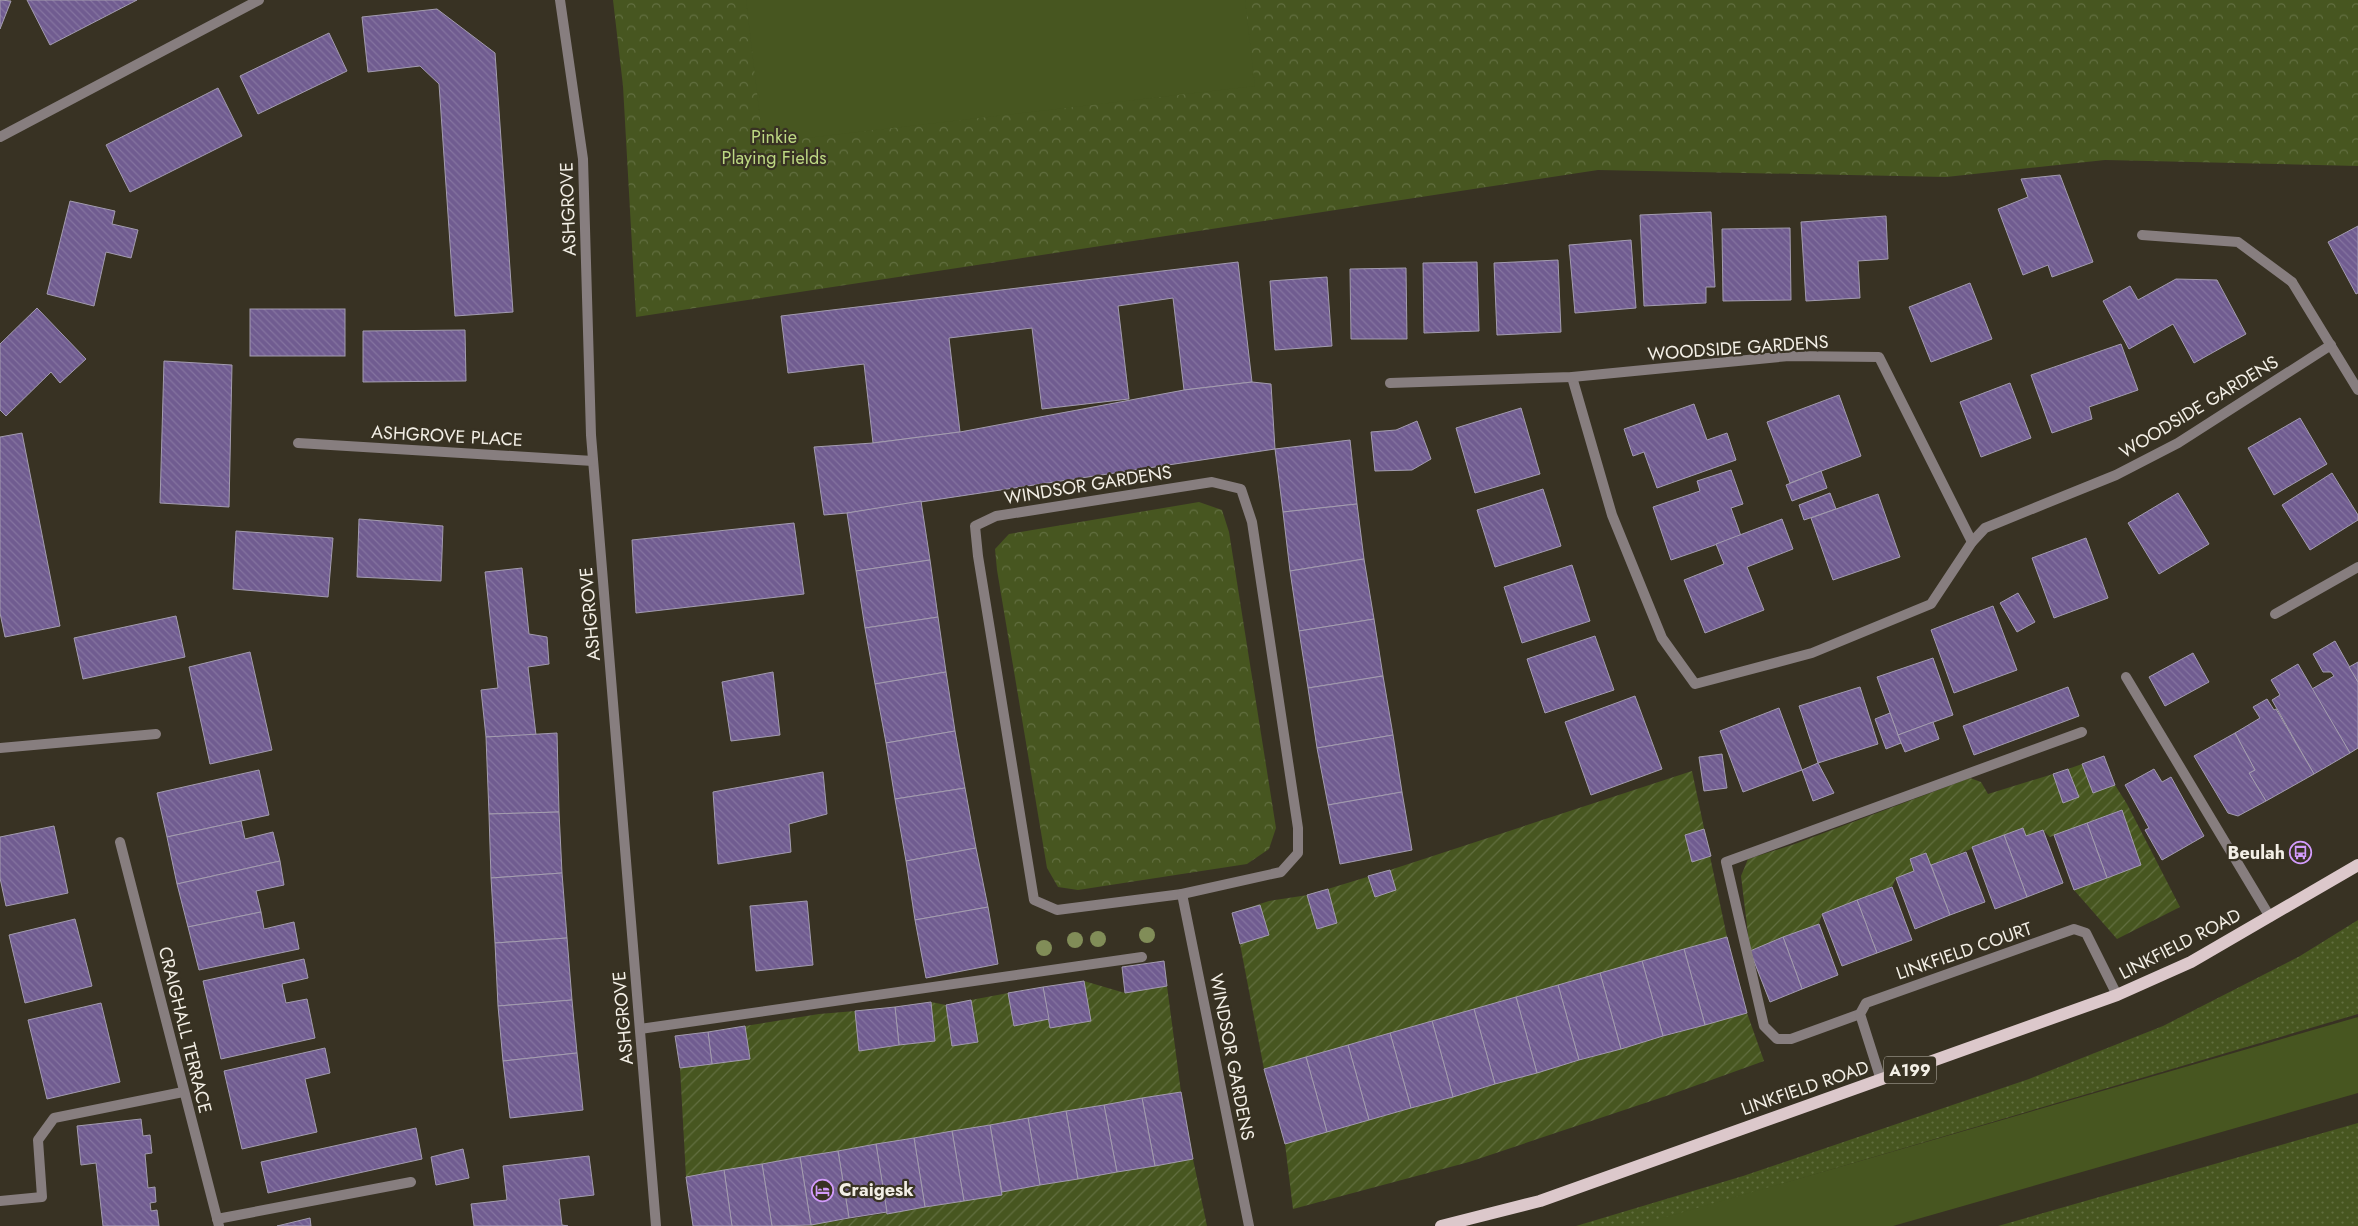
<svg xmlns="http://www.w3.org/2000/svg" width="2358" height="1226" viewBox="0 0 2358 1226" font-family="Jost,sans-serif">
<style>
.grass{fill:url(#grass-dots)}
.park{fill:url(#park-crowns)}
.garden{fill:url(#garden-furrows)}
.pitch{fill:#475620}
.building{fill:url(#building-back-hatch);stroke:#a39caf}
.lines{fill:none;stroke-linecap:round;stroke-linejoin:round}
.lane{stroke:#877e7f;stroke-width:10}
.street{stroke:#877e7f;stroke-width:10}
.primary{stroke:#dcc8cb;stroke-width:12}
.tree{fill:#818d58}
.labels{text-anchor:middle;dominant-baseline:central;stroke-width:4.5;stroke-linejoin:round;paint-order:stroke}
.shield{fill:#383223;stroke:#bbb6ac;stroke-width:1}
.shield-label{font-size:16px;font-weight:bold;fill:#f3efe6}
.park-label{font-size:18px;fill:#bdd883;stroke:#383223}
.street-label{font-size:18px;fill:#f3efe6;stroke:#383223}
.poi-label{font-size:18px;font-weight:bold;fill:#f3efe6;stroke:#383223;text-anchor:end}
</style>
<defs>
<pattern id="grass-dots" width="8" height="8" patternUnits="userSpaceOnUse" patternTransform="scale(1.25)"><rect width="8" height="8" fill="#475620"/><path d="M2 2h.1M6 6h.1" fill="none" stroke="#626f40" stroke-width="1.8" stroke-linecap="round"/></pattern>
<pattern id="park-crowns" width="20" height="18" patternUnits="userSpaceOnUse" patternTransform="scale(1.25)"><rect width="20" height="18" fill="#475620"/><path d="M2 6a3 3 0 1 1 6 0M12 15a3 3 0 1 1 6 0" fill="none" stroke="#626f40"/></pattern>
<pattern id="garden-furrows" width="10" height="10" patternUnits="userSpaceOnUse" patternTransform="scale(1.25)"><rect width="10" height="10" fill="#475620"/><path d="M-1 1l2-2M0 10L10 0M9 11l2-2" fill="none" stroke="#626f40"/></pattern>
<pattern id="building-back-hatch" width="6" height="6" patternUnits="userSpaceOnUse" patternTransform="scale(1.25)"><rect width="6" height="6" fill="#705c90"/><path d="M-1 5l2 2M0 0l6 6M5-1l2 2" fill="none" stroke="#8574a0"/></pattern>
</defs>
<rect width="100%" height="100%" fill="#383223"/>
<!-- grass -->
<g class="grass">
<polygon points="2358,920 2358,1014 1640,1226 1576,1226 1743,1176 2029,1079 2163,1026 2300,956"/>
<polygon points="2358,1123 2358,1226 1998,1226"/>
</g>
<!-- park -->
<g class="park">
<polygon points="613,0 2358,0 2358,166 2105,160 1946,177 1598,170 636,317 623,86"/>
<polygon points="1199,502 1222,510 1229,532 1276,828 1269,849 1247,864 1078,890 1058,887 1047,868 997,570 995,549 1009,534"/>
</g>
<!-- garden -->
<g class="garden">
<polygon points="2082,764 2093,793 2115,785 2127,804 2180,907 2117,939 2074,890 2141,865 2121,810 2050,837 2043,830 2026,836 2023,829 1896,878 1892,887 1822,914 1819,924 1750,951 1741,876 1748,859 1792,845 1970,778 1981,782 1988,794 2053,774 2064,803 2078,797 2068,769"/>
<polygon points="1692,771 1727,937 1264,1069 1240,944 1232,913 1269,901 1308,895 1390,870"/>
<polygon points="1084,981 1125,993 1167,986 1181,1092 686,1177 680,1068 750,1059 745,1026 819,1014 855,1011 861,1050 935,1041 931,1002 946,1005 952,1045 971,1000 1008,993 1014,1026 1049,1019 1051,1028 1090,1021"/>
<polygon points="1747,1013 1764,1061 1675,1093 1469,1162 1293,1209 1285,1144"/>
<polygon points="1193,1159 1207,1226 804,1226 1002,1195 1002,1192"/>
</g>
<!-- pitch -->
<g class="pitch">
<polygon points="746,0 1245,0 1255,86 763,143"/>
<polygon points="2358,1017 2358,1093 1893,1226 1635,1226"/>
</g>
<!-- building -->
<g class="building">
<polygon points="0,0 11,1 0,29"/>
<polygon points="27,0 137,0 50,45"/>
<polygon points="437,9 495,53 513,312 455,316 439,84 420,66 368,72 362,17"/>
<polygon points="329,33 347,71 258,114 240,76"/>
<polygon points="218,88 242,136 130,192 106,145"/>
<polygon points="2060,175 2093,262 2052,277 2048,265 2023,275 1998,209 2028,197 2021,179"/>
<polygon points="70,201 115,211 112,224 138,230 131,258 106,252 94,306 47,294"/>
<polygon points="1711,212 1715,287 1706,287 1706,303 1644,306 1640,215"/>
<polygon points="1886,216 1888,259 1858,261 1860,298 1806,301 1801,222"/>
<polygon points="2358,226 2358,293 2356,294 2328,242"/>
<polygon points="1790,228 1791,300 1723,301 1722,229"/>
<polygon points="1631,240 1636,308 1575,313 1569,245"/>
<polygon points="1558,260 1561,332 1497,335 1494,263"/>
<polygon points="1238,262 1252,382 1184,390 1173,298 1118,306 1129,399 1042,409 1032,328 949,338 960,432 873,443 864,364 788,373 781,316"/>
<polygon points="1477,262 1479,331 1424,333 1423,263"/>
<polygon points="1406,268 1407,339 1351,339 1350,269"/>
<polygon points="1327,277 1332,346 1275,350 1270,281"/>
<polygon points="2176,279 2217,280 2246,334 2194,363 2173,324 2129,349 2103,301 2130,286 2138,300"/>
<polygon points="1970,283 1992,339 1931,362 1909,307"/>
<polygon points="37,308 86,359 60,383 51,372 6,416 0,410 0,344"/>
<rect x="250" y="309" width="95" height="47"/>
<polygon points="465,330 466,381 363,382 363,331"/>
<polygon points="2121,344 2138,390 2089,407 2092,419 2052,433 2031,375"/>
<polygon points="164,361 232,365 229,507 160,503"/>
<polygon points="1252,382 1271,384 1275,449 847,513 824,515 814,447 873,443 960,432 1184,390"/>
<polygon points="2010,383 2031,438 1981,457 1960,402"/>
<polygon points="1839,395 1861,456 1790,483 1767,422"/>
<polygon points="1694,404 1707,440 1727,433 1736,460 1657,488 1644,452 1633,456 1624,429"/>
<polygon points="1521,408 1540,474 1475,493 1456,428"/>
<polygon points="2300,418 2327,464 2274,495 2248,448"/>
<polygon points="1417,421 1431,459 1412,470 1375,471 1371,432 1396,430"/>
<polygon points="22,433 60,626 5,637 0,613 0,437"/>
<polygon points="1350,440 1357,504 1283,512 1275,449"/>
<polygon points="1731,470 1743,504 1731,508 1741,536 1671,560 1653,507 1700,491 1697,481"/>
<polygon points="1821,471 1827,488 1792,501 1786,485"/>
<polygon points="2332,473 2358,515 2358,520 2310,550 2282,505"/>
<polygon points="1543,489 1561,546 1495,567 1477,510"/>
<polygon points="1830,493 1836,509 1804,520 1799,505"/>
<polygon points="2178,493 2209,544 2159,574 2128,523"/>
<polygon points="1878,494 1900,557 1833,580 1811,518"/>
<polygon points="921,501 930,560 856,571 847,513"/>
<polygon points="1357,504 1364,559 1290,571 1283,512"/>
<polygon points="359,519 443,526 441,581 357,577"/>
<polygon points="1782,519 1793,549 1747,567 1764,610 1705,633 1684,580 1724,564 1716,544"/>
<polygon points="794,523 804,594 636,613 632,540"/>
<polygon points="236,531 333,538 328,597 233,589"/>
<polygon points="2086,538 2108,598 2054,618 2032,558"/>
<polygon points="1364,559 1374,619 1299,631 1290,571"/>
<polygon points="930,560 938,617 865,628 856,571"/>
<polygon points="1572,565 1590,621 1522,643 1504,587"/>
<polygon points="522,568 529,634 547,637 549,664 528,667 536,735 486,737 481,690 498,688 485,572"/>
<polygon points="2018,593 2035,622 2017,632 2000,603"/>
<polygon points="1993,606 2017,670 1954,693 1931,630"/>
<polygon points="176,616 185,657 83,679 74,638"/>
<polygon points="938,617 946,672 875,684 865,628"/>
<polygon points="1374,619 1383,676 1308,688 1299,631"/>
<polygon points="1595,636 1614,690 1545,713 1527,659"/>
<polygon points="2335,641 2358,682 2358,748 2350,753 2312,689 2334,676 2331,672 2323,672 2313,654"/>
<polygon points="250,652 272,750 210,764 189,667"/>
<polygon points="2193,653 2209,682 2165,706 2149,677"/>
<polygon points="1933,658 1953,715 1898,735 1877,677"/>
<polygon points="2358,662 2358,682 2349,667"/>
<polygon points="2298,664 2350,753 2314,774 2272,700 2280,695 2271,680"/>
<polygon points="773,672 780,735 731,741 722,682"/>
<polygon points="946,672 955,731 886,743 875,684"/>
<polygon points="1383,676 1393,735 1317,748 1308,688"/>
<polygon points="1860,687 1878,744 1818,763 1799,706"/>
<polygon points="2068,687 2079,716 1974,755 1963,726"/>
<polygon points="1635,696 1662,769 1591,795 1565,722"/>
<polygon points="2267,699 2274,710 2276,709 2314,774 2266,801 2249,773 2255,770 2235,733 2260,718 2253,707"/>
<polygon points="1779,708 1802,770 1743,792 1720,731"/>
<polygon points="1890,713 1901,743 1886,749 1875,719"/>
<polygon points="1933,722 1939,739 1905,752 1898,735"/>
<polygon points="955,731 965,788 895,799 886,743"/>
<polygon points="557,733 559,812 489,814 486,737"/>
<polygon points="2235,733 2255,770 2249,773 2266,801 2238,816 2228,813 2194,756"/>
<polygon points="1393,735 1402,792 1328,805 1317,748"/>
<polygon points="1722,754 1727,788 1704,791 1699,757"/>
<polygon points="2104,756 2115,785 2093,793 2082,764"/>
<polygon points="1818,763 1834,793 1813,801 1802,770"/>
<polygon points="2068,769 2079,797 2063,803 2053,774"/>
<polygon points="2154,769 2162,782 2171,777 2204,836 2162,860 2145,830 2149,828 2125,785"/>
<polygon points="259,770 269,815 167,837 157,793"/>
<polygon points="823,772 827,814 789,824 791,852 718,864 713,792"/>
<polygon points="965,788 976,848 906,861 895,799"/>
<polygon points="1402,792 1412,850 1340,864 1328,805"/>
<polygon points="2122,810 2141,865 2107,878 2087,823"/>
<polygon points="559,812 562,873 491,878 489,814"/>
<polygon points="241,821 245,839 273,832 280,861 177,884 167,837"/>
<polygon points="2087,823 2107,878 2074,890 2054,835"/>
<polygon points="54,826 68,893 6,906 0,878 0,837"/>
<polygon points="2023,828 2026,836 2043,830 2063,883 2027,897 2004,835"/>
<polygon points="1704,829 1711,856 1692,862 1685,835"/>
<polygon points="2004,835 2027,897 1995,909 1972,847"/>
<polygon points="976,848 988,907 915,920 906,861"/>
<polygon points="1966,852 1985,902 1950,915 1931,865"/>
<polygon points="1926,853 1950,915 1915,929 1896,878 1914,871 1910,859"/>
<polygon points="280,861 284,885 256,891 261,912 188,927 177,884"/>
<polygon points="1390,870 1396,890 1375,897 1368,876"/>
<polygon points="562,873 567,938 495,943 491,878"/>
<polygon points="1892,887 1912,940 1877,953 1857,900"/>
<polygon points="1328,889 1337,923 1317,929 1307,895"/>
<polygon points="1857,900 1877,953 1842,966 1822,914"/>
<polygon points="807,901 813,965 756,971 750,906"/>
<polygon points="1260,905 1269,935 1240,944 1232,913"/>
<polygon points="988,907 998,964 926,978 915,920"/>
<polygon points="261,912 264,929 294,922 299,949 199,970 188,927"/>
<polygon points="75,919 92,986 25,1003 9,935"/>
<polygon points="1819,924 1838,975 1802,989 1783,937"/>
<polygon points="1727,937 1747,1013 1705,1025 1684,949"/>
<polygon points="1783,937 1802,989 1770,1002 1750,951"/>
<polygon points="567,938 572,1000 498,1006 495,943"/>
<polygon points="1684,949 1705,1025 1663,1036 1642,961"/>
<polygon points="304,959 308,978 282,984 286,1003 307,999 315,1038 221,1059 203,981"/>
<polygon points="1164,961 1167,986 1125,993 1122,967"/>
<polygon points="1642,961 1663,1036 1621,1049 1600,973"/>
<polygon points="1600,973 1621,1049 1579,1060 1558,985"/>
<polygon points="1084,981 1091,1021 1050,1028 1043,987"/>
<polygon points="1558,985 1579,1060 1537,1073 1516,997"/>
<polygon points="1043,987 1049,1019 1014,1026 1008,993"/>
<polygon points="1516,997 1537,1073 1495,1084 1474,1009"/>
<polygon points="572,1000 577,1053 503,1061 498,1006"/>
<polygon points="971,1000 978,1042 952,1046 946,1005"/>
<polygon points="931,1002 935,1041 899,1045 895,1007"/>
<polygon points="101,1003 120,1082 47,1099 28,1020"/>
<polygon points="895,1007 899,1045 859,1051 855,1011"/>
<polygon points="1474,1009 1495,1084 1453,1097 1432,1021"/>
<polygon points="1432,1021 1453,1097 1411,1108 1390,1033"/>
<polygon points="745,1026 750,1059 712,1064 708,1032"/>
<polygon points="708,1032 712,1064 680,1068 675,1036"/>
<polygon points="1390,1033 1411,1108 1369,1120 1348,1045"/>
<polygon points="1348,1045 1369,1120 1327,1132 1306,1057"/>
<polygon points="325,1048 330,1073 305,1079 317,1132 242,1149 224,1071"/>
<polygon points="577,1053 583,1110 510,1118 503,1061"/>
<polygon points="1306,1057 1327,1132 1285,1144 1264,1069"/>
<polygon points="1181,1092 1193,1159 1155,1166 1142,1098"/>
<polygon points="1142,1098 1155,1166 1117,1172 1104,1105"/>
<polygon points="1104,1105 1117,1172 1078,1179 1066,1111"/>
<polygon points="1066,1111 1078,1179 1040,1185 1028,1118"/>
<polygon points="1028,1118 1040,1185 1002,1192 990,1125"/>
<polygon points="141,1119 143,1136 150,1135 152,1153 145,1154 148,1188 155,1187 156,1202 150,1203 151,1211 157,1210 159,1226 103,1226 96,1163 81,1165 77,1126"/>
<polygon points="990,1125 1002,1195 964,1201 952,1131"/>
<polygon points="416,1128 422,1159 268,1193 261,1162"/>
<polygon points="952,1131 964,1201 925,1207 914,1138"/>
<polygon points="914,1138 925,1207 887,1214 876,1144"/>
<polygon points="876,1144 887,1212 849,1218 838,1151"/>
<polygon points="463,1149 469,1178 436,1185 431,1157"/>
<polygon points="838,1151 849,1218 811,1225 800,1157"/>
<polygon points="589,1156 594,1195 559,1199 562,1225 568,1226 474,1226 471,1204 507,1200 503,1166"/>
<polygon points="800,1157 811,1225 772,1226 762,1164"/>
<polygon points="762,1164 772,1226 732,1226 724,1170"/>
<polygon points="724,1170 732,1226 693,1226 686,1177"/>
<polygon points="310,1218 311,1226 277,1226"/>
</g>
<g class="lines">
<!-- lane -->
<g class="lane">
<polyline points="2142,235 2238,242 2292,282"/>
<polyline points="2275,614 2358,567"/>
<polyline points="2126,677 2270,917"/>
<polyline points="0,748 156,734"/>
<polyline points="1860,1014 1791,1039 1777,1039 1764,1026 1726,862 2082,732"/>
<polyline points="640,1029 1142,957"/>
<polyline points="0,1201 42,1197 38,1140 54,1118 183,1092"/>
<polyline points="217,1219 411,1182"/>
</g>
<!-- street -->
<g class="street">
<polyline points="560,0 583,159 591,435 656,1226"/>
<polyline points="0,137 259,0"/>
<polyline points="2292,282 2358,390"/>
<polyline points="1572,377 1612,515 1662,638 1695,684 1812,653 1931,604 1972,542 1985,528 2116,475 2178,443 2331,345"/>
<polyline points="1390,383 1572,377 1789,356 1879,357 1972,542"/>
<polyline points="298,443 593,461"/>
<polygon points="1212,482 1241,489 1252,522 1298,828 1298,853 1281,872 1182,894 1057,910 1034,900 978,556 975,526 996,516"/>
<polyline points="120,842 219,1226"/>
<polyline points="1182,894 1249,1226"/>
<polyline points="1881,1080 1860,1014 1866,1003 2074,929 2086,933 2117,995"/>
</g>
<!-- primary -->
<polyline class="primary" points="1441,1226 1540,1201 2117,995 2191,962 2358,865"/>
</g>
<!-- trees -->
<g class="tree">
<circle cx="1147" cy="935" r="8"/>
<circle cx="1098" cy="939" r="8"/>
<circle cx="1075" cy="940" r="8"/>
<circle cx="1044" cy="948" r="8"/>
</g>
<!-- icons -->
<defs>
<symbol id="bus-ring" viewBox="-11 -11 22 22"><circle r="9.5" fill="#383223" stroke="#d39cfc" stroke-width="1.5"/><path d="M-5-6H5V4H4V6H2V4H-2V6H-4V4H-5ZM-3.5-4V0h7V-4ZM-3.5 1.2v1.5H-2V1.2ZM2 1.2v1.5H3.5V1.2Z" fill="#d39cfc"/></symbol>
<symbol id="hotel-ring" viewBox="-11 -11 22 22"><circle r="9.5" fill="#383223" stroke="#d39cfc" stroke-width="1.5"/><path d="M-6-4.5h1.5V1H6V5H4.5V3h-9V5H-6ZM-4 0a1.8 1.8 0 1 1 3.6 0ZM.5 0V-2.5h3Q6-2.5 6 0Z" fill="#d39cfc"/></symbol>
</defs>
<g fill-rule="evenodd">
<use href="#bus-ring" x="2288" y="840" width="25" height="25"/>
<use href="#hotel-ring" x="810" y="1178" width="25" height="25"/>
</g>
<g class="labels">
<!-- shield labels -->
<rect class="shield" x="1884" y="1056.5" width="52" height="27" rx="4"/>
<g class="shield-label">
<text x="1910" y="1070">A199</text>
</g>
<!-- park labels -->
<g class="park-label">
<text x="774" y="137">Pinkie<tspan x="774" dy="21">Playing Fields</tspan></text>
</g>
<!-- street labels -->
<g class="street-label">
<text transform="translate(568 209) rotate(-92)">ASHGROVE</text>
<text transform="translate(1738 348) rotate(-4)">WOODSIDE GARDENS</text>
<text transform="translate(2199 407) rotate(-31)">WOODSIDE GARDENS</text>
<text transform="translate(447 436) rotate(3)">ASHGROVE PLACE</text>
<text transform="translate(1088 485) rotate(-9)">WINDSOR GARDENS</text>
<text transform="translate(590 614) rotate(-95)">ASHGROVE</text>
<text transform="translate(2180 944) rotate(-27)">LINKFIELD ROAD</text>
<text transform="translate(1964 951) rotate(-19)">LINKFIELD COURT</text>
<text transform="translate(623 1018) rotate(-95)">ASHGROVE</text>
<text transform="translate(185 1030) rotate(76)">CRAIGHALL TERRACE</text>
<text transform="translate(1232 1057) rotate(79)">WINDSOR GARDENS</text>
<text transform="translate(1805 1088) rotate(-19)">LINKFIELD ROAD</text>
</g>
<!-- poi labels -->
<g class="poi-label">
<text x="2285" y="853">Beulah</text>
<text x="839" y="1190" text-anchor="start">Craigesk</text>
</g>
</g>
</svg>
